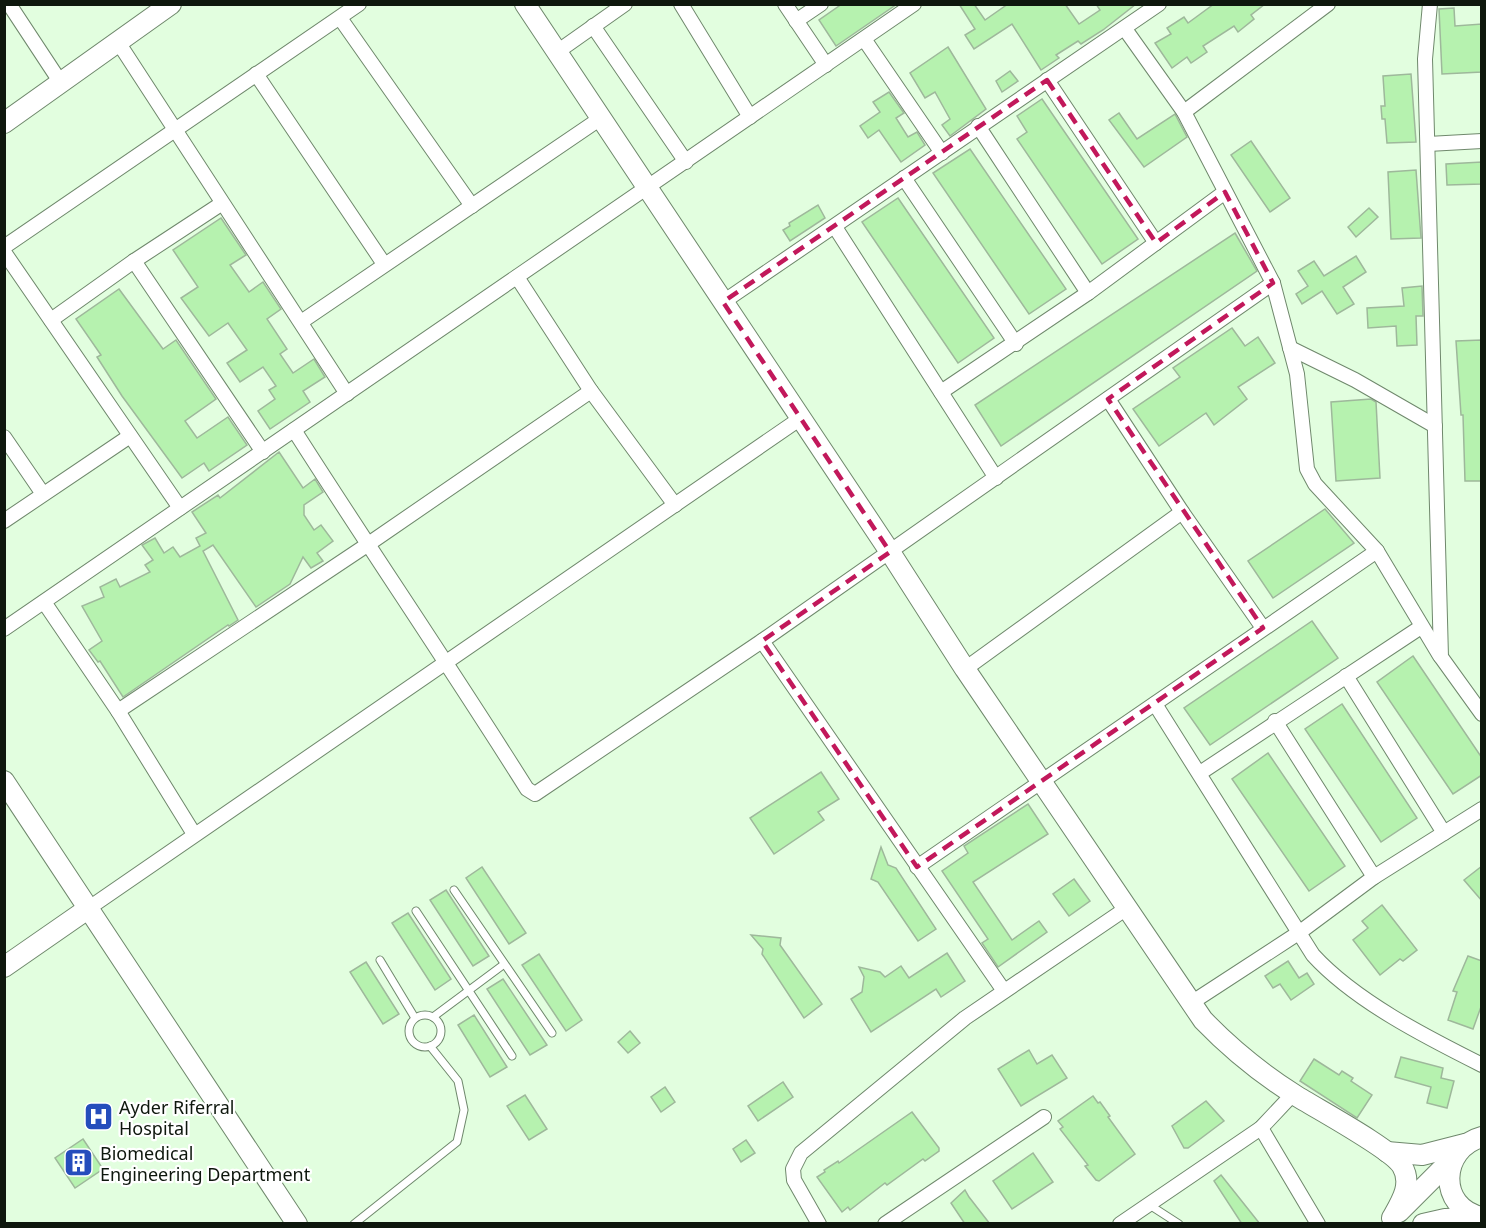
<svg xmlns="http://www.w3.org/2000/svg" width="1486" height="1228" viewBox="0 0 1486 1228" font-family="'Noto Sans',sans-serif">
<style>
.building{fill:#b6f2af;stroke:#9eb89b;stroke-width:1.5}
.lines{fill:none;stroke-linecap:round;stroke-linejoin:round}
.lane-casing{stroke:#6f886c;stroke-width:9}
.street-casing{stroke:#6f886c;stroke-width:16}
.secondary-casing{stroke:#6f886c;stroke-width:22}
.lane{stroke:#fff;stroke-width:7}
.street{stroke:#fff;stroke-width:14}
.secondary{stroke:#fff;stroke-width:20}
.marked{fill:none;stroke:#c2185b;stroke-width:4.5;stroke-dasharray:12 8;stroke-linejoin:round}
.labels{text-anchor:middle;dominant-baseline:central;stroke-width:4.5;stroke-linejoin:round;paint-order:stroke}
.poi-label{font-size:18px;fill:#0e170d;stroke:#fff;text-anchor:start}
</style>
<rect width="100%" height="100%" fill="#e2fedf"/>
<!-- building -->
<g class="building">
<polygon points="842,4 897,4 836,46 819,20"/>
<polygon points="959,4 974,4 985,20 1008,4 1065,4 1079,24 1100,10 1096,4 1136,4 1103,30 1081,44 1078,41 1056,55 1059,58 1041,70 1012,24 974,49 965,35 975,29"/>
<polygon points="1214,4 1265,4 1251,15 1254,19 1238,32 1234,26 1203,46 1207,52 1191,63 1187,57 1172,68 1155,43 1171,34 1167,28 1184,17 1188,23"/>
<polygon points="1454,8 1455,26 1482,24 1482,72 1442,74 1439,9"/>
<polygon points="948,47 986,109 950,136 942,125 950,119 935,92 925,98 910,73"/>
<polygon points="1010,71 1018,81 1002,92 996,81"/>
<polygon points="1411,74 1416,142 1387,143 1385,119 1382,119 1381,106 1385,106 1383,76"/>
<polygon points="889,92 904,113 896,118 908,137 917,132 925,145 901,162 879,130 868,138 860,126 880,112 873,102"/>
<polygon points="1042,99 1138,239 1102,264 1017,139 1027,132 1017,116"/>
<polygon points="1119,113 1137,139 1175,114 1187,137 1144,167 1109,120"/>
<polygon points="1251,141 1290,198 1270,212 1231,155"/>
<polygon points="970,149 1066,289 1029,314 933,173"/>
<polygon points="1482,162 1482,184 1447,185 1446,164"/>
<polygon points="1416,170 1421,238 1391,239 1388,172"/>
<polygon points="898,198 994,338 958,363 862,222"/>
<polygon points="818,205 825,218 790,241 783,230 790,226 789,223"/>
<polygon points="1369,208 1378,217 1356,237 1348,227"/>
<polygon points="221,218 246,255 230,265 249,292 263,282 281,309 267,319 287,349 280,354 293,373 314,359 325,377 303,391 310,402 270,429 258,411 275,399 269,390 276,386 263,367 240,382 227,363 247,350 228,323 209,336 181,298 198,287 173,250"/>
<polygon points="1235,233 1257,271 1001,446 975,405"/>
<polygon points="1356,256 1366,272 1343,287 1354,304 1337,314 1322,291 1302,304 1296,294 1308,286 1298,271 1314,261 1324,276"/>
<polygon points="1422,286 1423,316 1416,316 1417,345 1397,346 1396,326 1368,328 1367,308 1404,306 1402,288"/>
<polygon points="119,289 163,349 176,340 216,399 185,421 197,438 228,417 247,445 209,471 204,463 182,478 122,396 97,357 101,355 76,319"/>
<polygon points="1232,328 1245,346 1258,337 1275,363 1238,387 1247,399 1214,425 1206,413 1159,446 1133,409 1180,377 1173,368"/>
<polygon points="1482,340 1482,481 1465,481 1463,415 1461,415 1456,341"/>
<polygon points="1371,399 1376,402 1380,478 1336,481 1331,402"/>
<polygon points="279,452 303,488 315,479 323,492 304,505 304,515 314,530 321,525 333,541 317,553 323,561 311,568 303,557 290,584 256,607 213,545 203,551 238,620 229,626 228,625 123,697 100,661 98,662 89,650 102,641 82,606 104,597 100,587 116,579 120,587 150,572 145,565 153,560 142,545 155,538 164,553 173,547 180,557 200,546 196,538 206,533 192,512 218,495 220,498"/>
<polygon points="1325,509 1354,543 1273,598 1248,561"/>
<polygon points="1312,621 1338,658 1210,745 1184,708"/>
<polygon points="1413,656 1482,758 1482,775 1453,794 1377,682"/>
<polygon points="1342,704 1417,818 1381,842 1305,729"/>
<polygon points="1268,753 1345,866 1309,891 1232,779"/>
<polygon points="821,772 839,799 818,812 824,820 774,854 750,818"/>
<polygon points="1028,804 1048,834 973,882 1012,940 1039,921 1047,932 998,967 982,943 988,939 942,871 968,853 964,846"/>
<polygon points="881,847 888,865 896,868 936,929 918,941 878,882 871,879"/>
<polygon points="1482,866 1482,901 1464,880"/>
<polygon points="482,867 526,933 509,944 466,878"/>
<polygon points="1074,879 1090,901 1069,916 1053,894"/>
<polygon points="446,890 489,956 473,966 430,900"/>
<polygon points="1382,905 1417,950 1403,961 1400,959 1380,975 1353,940 1368,928 1362,921"/>
<polygon points="408,913 451,979 435,990 392,923"/>
<polygon points="751,935 781,938 780,945 822,1004 804,1018 762,954 763,949"/>
<polygon points="947,953 965,981 941,997 936,989 871,1032 851,999 862,992 864,977 859,967 880,972 885,977 901,966 909,978"/>
<polygon points="539,954 582,1020 566,1031 522,965"/>
<polygon points="1468,956 1482,961 1482,1004 1473,1029 1448,1020 1457,992 1453,991"/>
<polygon points="1288,961 1299,978 1307,973 1314,984 1291,1000 1280,984 1273,988 1265,976"/>
<polygon points="366,962 399,1014 383,1024 350,972"/>
<polygon points="503,979 547,1045 530,1055 487,989"/>
<polygon points="474,1015 507,1067 490,1077 458,1025"/>
<polygon points="630,1031 640,1043 628,1053 618,1042"/>
<polygon points="1029,1050 1037,1064 1052,1055 1067,1078 1021,1106 998,1069"/>
<polygon points="1401,1057 1443,1068 1441,1078 1454,1081 1447,1108 1427,1103 1431,1087 1395,1077"/>
<polygon points="1314,1059 1339,1075 1342,1071 1353,1078 1351,1081 1372,1095 1357,1118 1300,1081"/>
<polygon points="783,1082 793,1097 758,1121 748,1106"/>
<polygon points="665,1087 675,1102 661,1112 651,1097"/>
<polygon points="525,1095 547,1129 529,1140 507,1106"/>
<polygon points="1093,1096 1098,1103 1100,1102 1110,1116 1108,1117 1135,1154 1099,1181 1096,1180 1085,1166 1088,1165 1060,1129 1063,1127 1058,1121"/>
<polygon points="1206,1101 1224,1121 1188,1148 1184,1148 1172,1126"/>
<polygon points="912,1112 939,1148 939,1151 925,1161 923,1159 887,1185 885,1183 850,1210 848,1207 842,1212 817,1177 825,1172 824,1170 838,1161 839,1163"/>
<polygon points="83,1139 103,1169 75,1188 55,1158"/>
<polygon points="746,1140 755,1153 741,1162 733,1149"/>
<polygon points="1033,1153 1053,1182 1012,1209 993,1181"/>
<polygon points="1221,1175 1260,1224 1242,1224 1214,1181"/>
<polygon points="965,1190 969,1197 990,1224 965,1224 951,1203"/>
</g>
<g class="lines">
<defs>
<g id="lane">
<polyline points="454,890 552,1033"/>
<polyline points="416,911 512,1056"/>
<polyline points="380,960 415,1018"/>
<circle cx="425" cy="1031" r="16"/>
<polyline points="433,1017 503,965"/>
<polyline points="1148,1204 1179,1224"/>
<polyline points="354,1224 457,1142 464,1110 458,1081 430,1046"/>
</g>
<g id="street">
<polyline points="9,4 61,83"/>
<polyline points="681,4 750,117"/>
<polyline points="785,4 826,65"/>
<polyline points="1430,4 1425,59 1441,657 1482,714"/>
<polyline points="340,18 472,206"/>
<polyline points="796,21 821,4"/>
<polyline points="593,26 686,162"/>
<polyline points="1125,29 1184,112 1273,283 1297,374 1307,469 1315,484 1377,551 1440,656"/>
<polyline points="864,39 942,153"/>
<polyline points="118,42 347,394"/>
<polyline points="557,52 625,4"/>
<polyline points="256,74 384,264"/>
<polyline points="1047,80 1156,243"/>
<polyline points="1184,112 1328,4"/>
<polyline points="978,126 1088,293"/>
<polyline points="1428,144 1482,141"/>
<polyline points="904,178 1016,344"/>
<polyline points="835,227 996,478"/>
<polyline points="4,247 359,4"/>
<polyline points="4,252 180,508"/>
<polyline points="134,261 263,452"/>
<polyline points="517,277 591,391 675,505"/>
<polyline points="723,302 1159,4"/>
<polyline points="51,320 134,261 221,204"/>
<polyline points="301,322 601,118"/>
<polyline points="1290,348 1355,380 1435,426"/>
<polyline points="941,392 1088,293 1225,192"/>
<polyline points="1108,399 1182,512 1263,628"/>
<path d="M294 430C371 551 451 668 527 789L535 794 762 641 1273 283"/>
<polyline points="4,437 43,494"/>
<polyline points="4,521 130,436"/>
<polyline points="44,602 118,711 194,834"/>
<polyline points="4,629 914,4"/>
<polyline points="762,641 1004,991"/>
<polyline points="965,669 1182,512"/>
<polyline points="1346,676 1444,833"/>
<path d="M1155 704 1313 955C1355 1001 1426 1037 1482 1065"/>
<polyline points="118,711 367,545 591,391"/>
<polyline points="1275,721 1374,877"/>
<polyline points="1200,773 1421,627"/>
<polyline points="917,867 1377,551"/>
<polyline points="89,908 801,418"/>
<polyline points="1191,1003 1300,932 1374,877 1482,809"/>
<polyline points="1261,1128 1318,1224"/>
<polyline points="819,1224 794,1180 793,1169 801,1153 965,1018 1127,908"/>
<polyline points="885,1224 1044,1117"/>
<polyline points="1120,1224 1261,1128 1293,1094"/>
</g>
<g id="secondary">
<path d="M525 4 890 552 965 669 1203 1020C1230 1048 1262 1074 1295 1095 1317 1109 1392 1149 1402 1166 1413 1184 1401 1202 1392 1218"/>
<polyline points="4,123 171,4"/>
<polyline points="4,781 297,1224"/>
<polyline points="4,967 89,908"/>
<path d="M1482 1137C1440 1148 1437 1208 1482 1217"/>
<polyline points="1387,1152 1422,1155 1465,1144"/>
<polyline points="1399,1212 1452,1159"/>
<polyline points="1423,1224 1445,1219 1479,1218"/>
</g>
</defs>
<!-- lane casing -->
<use href="#lane" class="lane-casing"/>
<!-- street casing -->
<use href="#street" class="street-casing"/>
<!-- secondary casing -->
<use href="#secondary" class="secondary-casing"/>
<!-- lane -->
<use href="#lane" class="lane"/>
<!-- street -->
<use href="#street" class="street"/>
<!-- secondary -->
<use href="#secondary" class="secondary"/>
</g>
<!-- marked area -->
<path class="marked" d="M1047 80 1156 243 1225 192 1273 283 1108 399 1263 628 917 867 762 641 890 552 723 302Z"/>
<!-- icons -->
<defs>
<symbol id="hospital-square" viewBox="-11 -11 22 22"><rect x="-9" y="-9" width="18" height="18" rx="4" fill="#254dbc" stroke="#fff"/><path d="M-5-5h3v3.5h4V-5h3V5h-3V1.5h-4V5h-3Z" fill="#fff"/></symbol>
<symbol id="building-square" viewBox="-11 -11 22 22"><rect x="-9" y="-9" width="18" height="18" rx="4" fill="#254dbc" stroke="#fff"/><path d="M-4-6H4V6H1V3H-1V6H-4ZM-2.5-4.3h1.7v1.8h-1.7ZM.8-4.3h1.7v1.8H.8ZM-2.5-1h1.7V.8h-1.7ZM.8-1h1.7V.8H.8Z" fill="#fff"/></symbol>
</defs>
<g fill-rule="evenodd">
<use href="#hospital-square" x="82" y="1100" width="33" height="33"/>
<use href="#building-square" x="62" y="1146" width="33" height="33"/>
</g>
<g class="labels">
<!-- poi labels -->
<g class="poi-label">
<text x="119" y="1107">Ayder Riferral<tspan x="119" dy="21">Hospital</tspan></text>
<text x="100" y="1153">Biomedical<tspan x="100" dy="21">Engineering Department</tspan></text>
</g>
</g>
<!-- border -->
<rect width="1486" height="1228" fill="none" stroke="#0e170d" stroke-width="12"/>
</svg>
